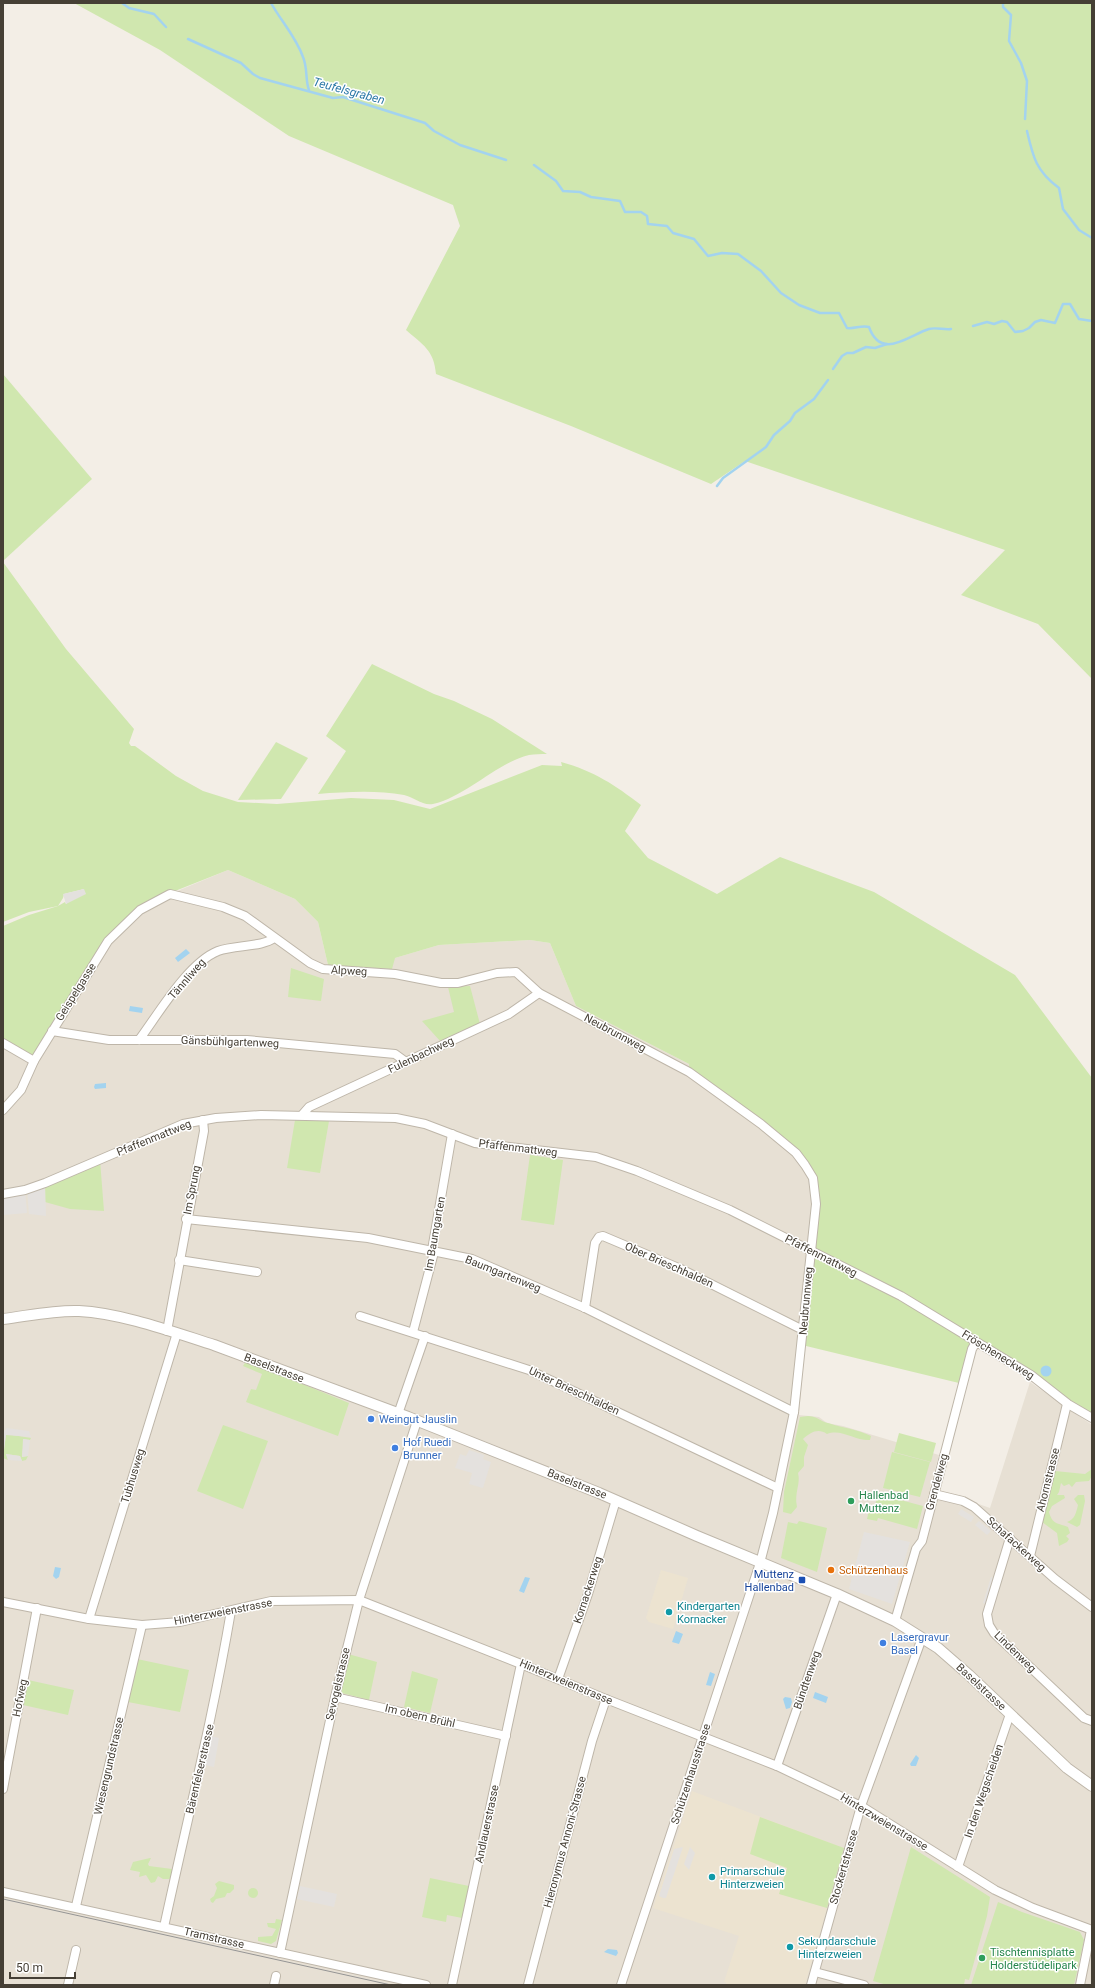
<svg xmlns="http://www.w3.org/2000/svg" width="1095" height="1988" viewBox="0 0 1095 1988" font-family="Roboto,sans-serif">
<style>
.residential{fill:#e7e0d4}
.education{fill:#ece3d0}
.green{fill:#d0e7af;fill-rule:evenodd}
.parking{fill:#e4e1de}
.water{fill:#a3d3ef}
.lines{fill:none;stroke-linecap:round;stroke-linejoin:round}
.stream{stroke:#a3d3ef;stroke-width:2.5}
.minor-casing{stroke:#beb6a9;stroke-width:10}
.tertiary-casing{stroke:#beb6a9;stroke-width:12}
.minor{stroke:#fff;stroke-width:8}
.tertiary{stroke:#fff;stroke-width:10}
.tram{stroke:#959595;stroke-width:1}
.shop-dot{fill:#3f7fe0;stroke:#fff;stroke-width:1.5}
.leisure-dot{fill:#2e9e5b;stroke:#fff;stroke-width:1.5}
.food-dot{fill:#e8710a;stroke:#fff;stroke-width:1.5}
.transit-dot{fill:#1a4fb4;stroke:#fff;stroke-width:1.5}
.culture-dot{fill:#0f9aa8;stroke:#fff;stroke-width:1.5}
.labels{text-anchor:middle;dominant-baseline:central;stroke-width:3;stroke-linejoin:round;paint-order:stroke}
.street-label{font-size:11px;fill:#453f35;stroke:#fff}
.shop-label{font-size:11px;fill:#366cbe;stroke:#fff;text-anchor:start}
.leisure-label{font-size:11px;fill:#27864d;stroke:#fff;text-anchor:start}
.food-label{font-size:11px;fill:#c56008;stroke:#fff;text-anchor:start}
.transit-label{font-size:11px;fill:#164399;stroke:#fff;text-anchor:end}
.culture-label{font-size:11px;fill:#0d838f;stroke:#fff;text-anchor:start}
.water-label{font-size:12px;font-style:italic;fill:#2e7aa8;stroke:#fff}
</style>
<rect width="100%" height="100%" fill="#f3eee6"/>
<!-- residential -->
<polygon class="residential" points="228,870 295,899 318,922 328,965 395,958 439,945 530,940 550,943 576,1006 689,1064 820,1165 799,1415 819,1417 827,1423 843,1426 939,1455 930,1487 990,1508 1030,1382 1092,1425 1092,1985 3,1985 3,1043 140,910 170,894"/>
<!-- education -->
<g class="education">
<polygon points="661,1570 688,1578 673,1629 649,1622 646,1618"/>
<polygon points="692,1791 844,1848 805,1985 726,1985 726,1982 724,1982 739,1936 653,1908"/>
</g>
<!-- green -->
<g class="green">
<path d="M74 3H1092V679L1038 624 961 595 1005 550 745 461 711 484 571 426 436 374C434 350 423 345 406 330L460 226 453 205 289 136 160 50Z"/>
<polygon points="3,374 92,479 3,561"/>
<path d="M3 562 66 649 134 729 129 743 131 746H135L176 776 203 791 238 802 277 804 351 798 394 800 430 809 542 765 562 766 561 762C594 771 615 785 641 805L625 831 648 858 717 894 780 857 874 892 1015 975 1092 1078V1418L977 1342 963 1384 802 1345 815 1187 796 1153 689 1072V1064L576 1006 550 943 530 940 439 945 395 958 392 969 328 965 318 922 295 899 228 870 170 893 118 930 34 1061 3 1042V926L29 915 58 906 29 912 3 922ZM84 889 66 904 65 902 58 906 63 898 64 894Z"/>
<path d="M372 664 434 694 454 701 492 719 547 754C541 754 535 754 529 755 496 763 467 796 433 804 422 806 414 797 404 795 376 790 346 792 318 794L346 751 326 736Z"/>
<polygon points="276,742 308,758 281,799 238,800"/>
<polygon points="291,968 324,979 321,1001 288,997"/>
<polygon points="470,986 480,1024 441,1042 422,1021 454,1012 448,987"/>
<polygon points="295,1120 329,1121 320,1173 287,1168"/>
<polygon points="530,1155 563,1160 554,1225 521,1220"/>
<polygon points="100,1160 104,1211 70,1209 45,1202 45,1183"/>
<polygon points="246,1361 349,1403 338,1436 246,1402 251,1389 256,1390 262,1374 243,1366"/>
<path d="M808 1416C820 1417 819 1421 828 1423 843 1428 857 1429 871 1436L870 1440C855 1441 841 1428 827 1434 818 1428 811 1432 803 1439L808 1445 804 1457V1466L798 1473C801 1484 794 1492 797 1507L791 1514 783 1512 784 1492 800 1417Z"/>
<polygon points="223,1425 268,1441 243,1509 197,1491"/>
<polygon points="899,1433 936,1443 931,1462 894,1452"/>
<polygon points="6,1434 31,1438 30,1440 24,1439 22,1457 28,1456 26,1460 22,1461 20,1456 6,1454 8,1460 3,1458"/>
<polygon points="892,1452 930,1462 920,1497 883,1488"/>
<path d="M1092 1469V1476L1089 1481 1076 1482 1072 1487 1069 1484 1064 1486 1061 1483 1059 1492 1057 1495H1064L1065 1498 1052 1506 1049 1512C1052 1524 1057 1523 1068 1527L1070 1533 1066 1536 1069 1539 1067 1542 1059 1546 1057 1533 1042 1522 1055 1471 1085 1474Z"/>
<polygon points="878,1494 923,1506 917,1529 878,1518 877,1521 867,1519 870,1506 875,1505"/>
<path d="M1078 1495H1084L1085 1501 1080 1525 1077 1527 1067 1522C1075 1519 1076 1513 1078 1505L1074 1499Z"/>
<polygon points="799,1521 827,1528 817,1572 781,1558 788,1522 797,1524"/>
<polygon points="348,1654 377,1662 369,1700 342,1693 340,1688"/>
<polygon points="137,1659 189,1670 180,1712 128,1702"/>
<polygon points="412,1671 438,1679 430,1713 404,1707"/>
<polygon points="28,1680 74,1690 68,1715 23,1705"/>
<polygon points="760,1817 844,1848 827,1908 779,1894 787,1868 750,1854"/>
<polygon points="911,1847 990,1897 987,1916 969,1980 965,1979 964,1985 887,1985 873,1981"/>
<polygon points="150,1858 151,1858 148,1864 149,1866 172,1869 172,1876 169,1879 163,1879 158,1876 155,1882 151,1883 146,1875 139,1877 140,1872 130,1870 133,1862"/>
<polygon points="430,1878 469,1886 462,1918 447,1915 446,1922 422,1917"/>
<polygon points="219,1881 234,1885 234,1889 230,1893 227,1893 225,1897 216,1899 213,1903 211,1902 210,1899 214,1896 217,1888 215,1884"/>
<circle cx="253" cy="1893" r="5"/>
<polygon points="998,1902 1022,1912 1080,1932 1084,1940 1074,1985 971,1985"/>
<polygon points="276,1919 282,1920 276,1941 271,1944 258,1941 258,1937 272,1936 276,1929 268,1927 267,1923 275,1923"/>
</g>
<!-- parking -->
<g class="parking">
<polygon points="84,889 86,894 66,904 63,894"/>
<polygon points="45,1183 46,1216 29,1214 27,1189"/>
<polygon points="25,1190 27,1213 3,1215 3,1194"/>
<polygon points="7,1428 29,1431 31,1437 6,1435 3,1457 3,1432"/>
<polygon points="23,1439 30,1440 28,1456 22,1457"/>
<polygon points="469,1450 484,1455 483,1459 491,1462 483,1488 469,1484 472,1473 455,1468 460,1454 466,1456"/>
<polygon points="6,1454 20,1456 22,1461 8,1460"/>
<polygon points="961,1509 974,1517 971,1522 958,1514"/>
<polygon points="979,1521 991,1531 987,1535 975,1525"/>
<polygon points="864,1532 910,1542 892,1604 849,1589"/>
<polygon points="991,1577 994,1578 986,1604 983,1603"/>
<polygon points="211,1736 219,1738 214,1767 205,1765"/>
<polygon points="683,1847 666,1898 663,1898 659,1896 674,1849"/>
<polygon points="690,1847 695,1853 689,1870 684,1864"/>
<polygon points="300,1886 337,1894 334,1907 297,1899"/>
</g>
<!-- water -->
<g class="water">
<polygon points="186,949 190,953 178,962 175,958"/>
<polygon points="130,1006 143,1008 142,1013 129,1011"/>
<polygon points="106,1083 106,1088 95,1089 94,1087 95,1084"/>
<circle cx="1046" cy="1371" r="5.5"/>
<polygon points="55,1567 61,1568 59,1577 56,1579 53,1576"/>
<polygon points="525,1577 530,1578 524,1593 519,1591"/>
<polygon points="676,1631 683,1634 679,1644 672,1642"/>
<polygon points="710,1672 715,1674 711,1686 706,1685"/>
<polygon points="815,1692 828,1697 826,1703 813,1698"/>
<polygon points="785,1697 791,1698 792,1702 790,1708 786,1709 783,1699"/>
<polygon points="916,1755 919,1758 916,1766 911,1766 910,1764"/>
<polygon points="608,1949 617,1950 618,1953 616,1956 604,1952"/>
</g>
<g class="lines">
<!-- stream -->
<g class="stream">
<polyline points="122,3 129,8 154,14 166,27"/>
<path d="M271 3C281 21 296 37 303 57 308 69 305 80 309 90"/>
<polyline points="1003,3 1003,7 1011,15 1009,41 1021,63 1027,81 1025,119"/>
<polyline points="188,39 241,63 253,74 260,78 333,98 343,97 425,123 434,131 460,145 506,160"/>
<path d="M1027 131C1033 157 1036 171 1059 188L1063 209 1079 230 1092 238"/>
<path d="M534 165 556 181 563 191 580 192 591 197 620 201 625 212H641L647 216 648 224 667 226 673 233 694 239 708 256 722 253 738 254 761 271 781 293 799 305 820 313H839L847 328C855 329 861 325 869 327 881 361 909 335 929 329 936 327 944 330 951 329"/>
<polyline points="973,326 987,322 994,324 1002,321 1007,322 1015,332 1023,331 1029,328 1035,322 1041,320 1055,323 1063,304 1070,304 1079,319 1092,321"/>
<polyline points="833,369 842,356 847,353 853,353 866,347 875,348 887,344"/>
<polyline points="717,486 723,478 766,447 774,435 790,421 795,413 814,399 828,380"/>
</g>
<defs>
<g id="minor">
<polyline points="52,1031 109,1040 247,1040 395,1054 406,1062"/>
<path d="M139 1040C159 1013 188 963 218 951 235 945 263 947 274 938"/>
<polyline points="3,1043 34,1061"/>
<polyline points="3,1110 21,1090 34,1061 108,941 140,910 170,894 223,907 245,916 310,963 323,969 395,974 441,983 458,983 497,973 516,972 539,993 689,1072 761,1124 796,1153 805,1165 813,1178 816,1204 794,1412 773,1513 760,1563 621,1985"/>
<polyline points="302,1115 309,1107 509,1014 539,993"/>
<polyline points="3,1194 25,1190 45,1183 183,1124 216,1118 261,1115 396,1118 425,1124 475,1143 596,1157 637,1171 730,1210 901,1296 1031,1375 1068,1404 1092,1418"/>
<polyline points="186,1219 368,1238 472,1259 585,1308 794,1412"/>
<polyline points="179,1260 257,1272"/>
<polyline points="585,1308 595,1243 599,1237 603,1236 681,1269 803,1330"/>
<polyline points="360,1316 529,1370 778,1488"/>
<polyline points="167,1331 204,1131 203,1120"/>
<polyline points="413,1332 433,1256 432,1250 452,1134"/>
<polyline points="398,1414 425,1336"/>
<polyline points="934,1494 963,1501 974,1507 1055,1579 1092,1607"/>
<polyline points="1010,1538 987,1614 989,1625 994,1633 1084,1718 1092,1721"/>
<polyline points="1030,1556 1067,1404"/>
<polyline points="3,1602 89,1619 142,1625 180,1622 271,1601 359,1600 521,1664 606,1699 777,1766 861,1806 995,1890 1033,1908 1092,1930"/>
<polyline points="89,1619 177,1333"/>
<polyline points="895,1621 916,1549 922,1541 972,1349 976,1342"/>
<polyline points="558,1679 588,1594 616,1500"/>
<polyline points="335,1697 506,1736"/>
<polyline points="777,1766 837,1594"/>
<polyline points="3,1789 37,1608"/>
<polyline points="958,1867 1010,1714"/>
<polyline points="3,1892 426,1985"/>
<polyline points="76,1906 142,1625"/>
<path d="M164 1927C187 1821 213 1717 231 1611"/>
<polyline points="280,1953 335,1697 359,1600 417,1421"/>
<polyline points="815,1972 864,1985"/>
<polyline points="68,1985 76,1950"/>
<polyline points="274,1985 276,1976"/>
<polyline points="452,1985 521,1664"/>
<polyline points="528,1985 592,1741 606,1699"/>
<polyline points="811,1985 861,1806 922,1638"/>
<polyline points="1080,1985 1091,1930"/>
</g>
<path id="tertiary" d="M3 1319C28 1316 53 1310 79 1311 121 1313 173 1332 214 1345L408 1417 599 1493 697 1536 837 1594 895 1621 938 1648 969 1675 1067 1768 1092 1786"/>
</defs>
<!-- minor casing -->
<use href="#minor" class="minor-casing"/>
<!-- tertiary casing -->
<use href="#tertiary" class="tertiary-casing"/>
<!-- minor -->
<use href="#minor" class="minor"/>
<!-- tertiary -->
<use href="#tertiary" class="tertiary"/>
<!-- tram -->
<polyline class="tram" points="3,1899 391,1985"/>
</g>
<!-- markers -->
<g class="shop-dot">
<circle cx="371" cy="1419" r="4"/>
<circle cx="395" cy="1448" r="4"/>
<circle cx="883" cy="1643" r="4"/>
</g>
<g class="leisure-dot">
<circle cx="851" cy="1501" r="4"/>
<circle cx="982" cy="1958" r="4"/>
</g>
<circle class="food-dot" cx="831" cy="1570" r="4"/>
<rect class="transit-dot" x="798" y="1576" width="8" height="8" rx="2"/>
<g class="culture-dot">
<circle cx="669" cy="1612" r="4"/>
<circle cx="712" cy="1877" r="4"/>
<circle cx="790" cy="1947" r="4"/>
</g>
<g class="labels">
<!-- street labels -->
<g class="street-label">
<text transform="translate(349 971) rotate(3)">Alpweg</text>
<text transform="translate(187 979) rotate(-49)">Tännliweg</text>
<text transform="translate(76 992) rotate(-58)">Geispelgasse</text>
<text transform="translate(615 1033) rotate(28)">Neubrunnweg</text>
<text transform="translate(230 1042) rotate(2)">Gänsbühlgartenweg</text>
<text transform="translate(421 1055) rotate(-25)">Fulenbachweg</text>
<text transform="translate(154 1138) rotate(-22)">Pfaffenmattweg</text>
<text transform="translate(518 1148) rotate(7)">Pfaffenmattweg</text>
<text transform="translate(192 1190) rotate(-79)">Im Sprung</text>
<text transform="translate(435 1234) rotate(-80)">Im Baumgarten</text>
<text transform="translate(821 1256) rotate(27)">Pfaffenmattweg</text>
<text transform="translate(669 1265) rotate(24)">Ober Brieschhalden</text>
<text transform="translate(503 1274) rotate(22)">Baumgartenweg</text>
<text transform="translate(806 1301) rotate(-85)">Neubrunnweg</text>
<text transform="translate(998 1355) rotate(32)">Fröscheneckweg</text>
<text transform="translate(274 1368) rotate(21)">Baselstrasse</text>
<text transform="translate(574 1391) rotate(25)">Unter Brieschhalden</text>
<text transform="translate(133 1476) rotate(-73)">Tubhusweg</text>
<text transform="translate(1048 1480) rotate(-76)">Ahornstrasse</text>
<text transform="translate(937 1482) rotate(-75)">Grendelweg</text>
<text transform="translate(577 1484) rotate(22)">Baselstrasse</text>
<text transform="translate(1016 1544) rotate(42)">Schafackerweg</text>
<text transform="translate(588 1590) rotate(-72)">Kornackerweg</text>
<text transform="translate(223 1612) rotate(-11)">Hinterzweienstrasse</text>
<text transform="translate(1015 1652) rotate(44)">Lindenweg</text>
<text transform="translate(807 1680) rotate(-71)">Bündtenweg</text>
<text transform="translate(566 1682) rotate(23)">Hinterzweienstrasse</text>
<text transform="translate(338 1684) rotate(-77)">Sevogelstrasse</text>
<text transform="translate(981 1687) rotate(43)">Baselstrasse</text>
<text transform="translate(20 1698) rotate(-79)">Hofweg</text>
<text transform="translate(420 1716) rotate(13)">Im obern Brühl</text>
<text transform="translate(109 1766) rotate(-77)">Wiesengrundstrasse</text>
<text transform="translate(200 1769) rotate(-77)">Bärenfelserstrasse</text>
<text transform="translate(691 1774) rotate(-72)">Schützenhausstrasse</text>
<text transform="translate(984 1791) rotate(-71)">In den Wegscheiden</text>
<text transform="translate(884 1822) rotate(31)">Hinterzweienstrasse</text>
<text transform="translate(487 1824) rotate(-78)">Andlauerstrasse</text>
<text transform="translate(565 1842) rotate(-75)">Hieronymus Annoni-Strasse</text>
<text transform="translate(844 1867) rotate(-74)">Stockertstrasse</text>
<text transform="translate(214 1938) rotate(13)">Tramstrasse</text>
</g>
<!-- shop labels -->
<g class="shop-label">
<text x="379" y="1419">Weingut Jauslin</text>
<text x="403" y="1442">Hof Ruedi<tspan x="403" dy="13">Brunner</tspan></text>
<text x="891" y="1637">Lasergravur<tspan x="891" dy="13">Basel</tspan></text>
</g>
<!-- leisure labels -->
<g class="leisure-label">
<text x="859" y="1495">Hallenbad<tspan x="859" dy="13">Muttenz</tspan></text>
<text x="990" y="1952">Tischtennisplatte<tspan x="990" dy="13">Holderstüdelipark</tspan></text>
</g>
<!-- food labels -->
<g class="food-label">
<text x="839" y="1570">Schützenhaus</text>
</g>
<!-- transit labels -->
<g class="transit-label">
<text x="794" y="1574">Muttenz<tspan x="794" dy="13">Hallenbad</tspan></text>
</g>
<!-- culture labels -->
<g class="culture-label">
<text x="677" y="1606">Kindergarten<tspan x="677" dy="13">Kornacker</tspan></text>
<text x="720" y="1871">Primarschule<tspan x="720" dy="13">Hinterzweien</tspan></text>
<text x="798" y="1941">Sekundarschule<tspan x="798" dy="13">Hinterzweien</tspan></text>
</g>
<!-- water labels -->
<g class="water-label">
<text transform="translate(349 91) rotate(15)">Teufelsgraben</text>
</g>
</g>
<!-- border -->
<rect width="1095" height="1988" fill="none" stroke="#453f35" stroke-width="8"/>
<!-- scale -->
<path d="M10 1972v6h65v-6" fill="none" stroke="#453f35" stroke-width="2"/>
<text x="16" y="1972" font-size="12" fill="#453f35" stroke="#ffffff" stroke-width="3" paint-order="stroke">50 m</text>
</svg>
